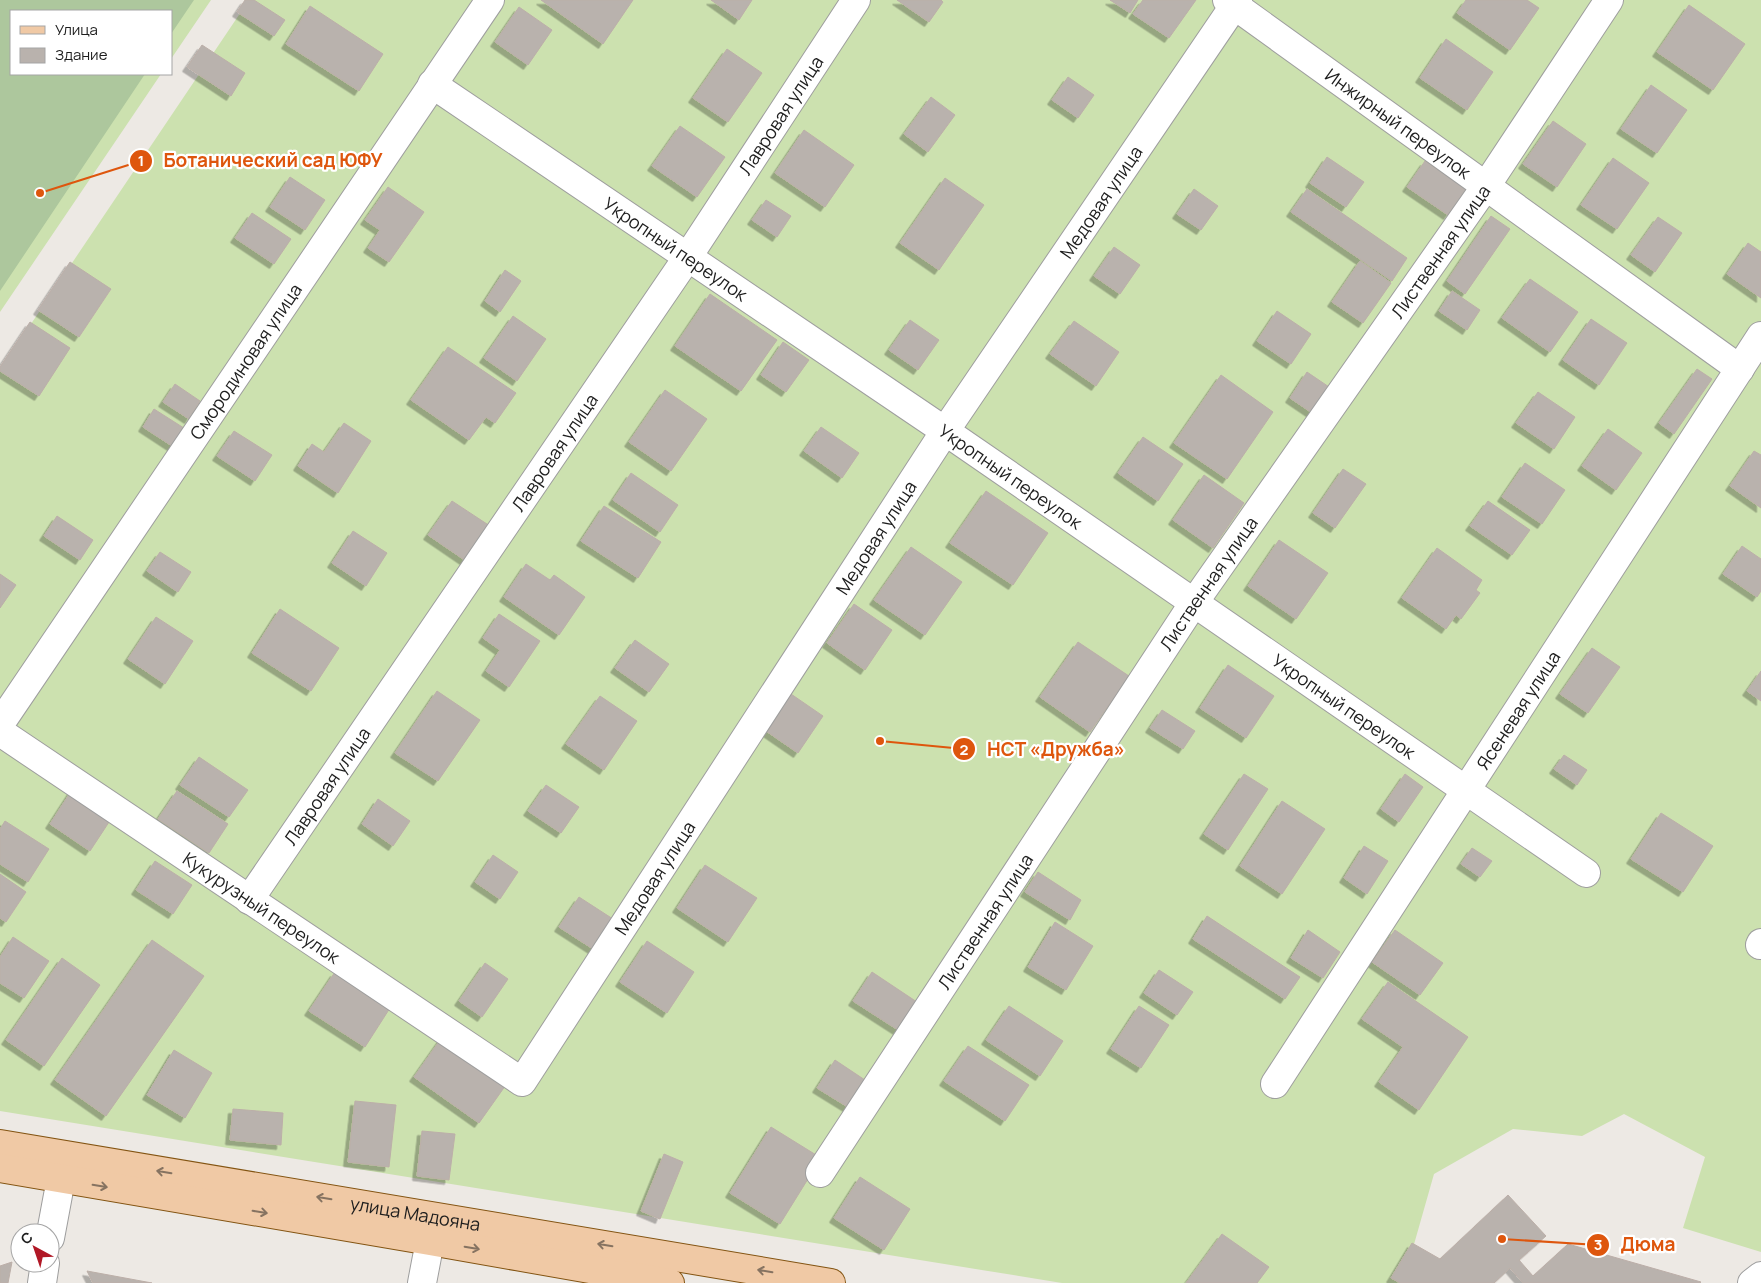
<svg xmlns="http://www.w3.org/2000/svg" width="1761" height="1283" viewBox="0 0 1761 1283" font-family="Manrope,sans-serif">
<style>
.grass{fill:#cce1af}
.forest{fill:#adc79d}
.building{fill:#b9b2ad;stroke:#bcafa8;filter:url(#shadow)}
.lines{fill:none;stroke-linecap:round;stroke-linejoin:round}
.minor-casing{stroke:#9e9e9e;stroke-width:30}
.major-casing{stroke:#835412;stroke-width:30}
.minor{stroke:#fff;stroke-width:28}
.major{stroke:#f0c9a5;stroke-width:28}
.oneway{stroke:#867361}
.labels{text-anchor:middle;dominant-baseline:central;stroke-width:4.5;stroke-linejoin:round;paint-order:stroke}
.street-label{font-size:18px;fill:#1d1d1d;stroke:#fff}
.leader{fill:none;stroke:#de560d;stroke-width:2}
.callout-dot{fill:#de560d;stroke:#fff;stroke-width:2}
.mark-label{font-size:15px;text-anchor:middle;font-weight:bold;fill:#fff}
.callout-label{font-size:19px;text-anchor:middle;font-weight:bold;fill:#de560d;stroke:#fff;stroke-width:4.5;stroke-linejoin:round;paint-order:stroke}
</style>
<defs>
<filter id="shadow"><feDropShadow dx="-4.5" dy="4.5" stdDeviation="0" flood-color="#0004"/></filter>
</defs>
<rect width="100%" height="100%" fill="#ede9e4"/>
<!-- grass -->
<g class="grass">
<polygon points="0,0 211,0 171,59 171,11 11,11 11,74 161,74 0,312"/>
<polygon points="249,0 1761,0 1761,1252 1683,1228 1705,1157 1624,1114 1582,1136 1513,1129 1434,1174 1403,1283 1062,1283 0,1111 0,370"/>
</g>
<!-- forest -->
<polygon class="forest" points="0,0 194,0 171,34 171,11 11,11 11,74 145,74 0,291"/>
<!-- building -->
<g class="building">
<polygon points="245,0 254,0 285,20 274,36 237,12"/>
<polygon points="541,0 633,0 603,44"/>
<polygon points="711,0 752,0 739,20"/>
<polygon points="897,0 941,0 943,2 929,22"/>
<polygon points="1110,0 1138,0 1130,13"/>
<polygon points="1143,0 1196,0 1169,38 1133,14"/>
<polygon points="1466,0 1527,0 1539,8 1510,50 1457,13"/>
<polygon points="1689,5 1745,44 1713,90 1657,52"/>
<polygon points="310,6 383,54 359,91 286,44"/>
<polygon points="519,7 552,30 528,65 495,42"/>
<polygon points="1446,39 1493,72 1467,110 1420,78"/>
<polygon points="202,45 245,73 231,96 187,67"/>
<polygon points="727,49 762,73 728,122 693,98"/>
<polygon points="1068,77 1094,95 1078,118 1052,100"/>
<polygon points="1651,85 1687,110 1657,153 1621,129"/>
<polygon points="931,97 955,115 928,152 904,134"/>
<polygon points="1553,121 1586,144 1557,187 1523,164"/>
<polygon points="680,126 725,157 697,197 652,166"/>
<polygon points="804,130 854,165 825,207 775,173"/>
<polygon points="1327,157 1364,182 1346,207 1310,183"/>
<polygon points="1613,158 1649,183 1617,229 1581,205"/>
<polygon points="1425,161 1466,189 1448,215 1407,187"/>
<polygon points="290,177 325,200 305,230 270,207"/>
<polygon points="945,178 984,205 939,270 900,243"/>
<polygon points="388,187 424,212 389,262 368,248 380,230 365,220"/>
<polygon points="1194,189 1218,206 1201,230 1177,214"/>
<polygon points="1307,189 1407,258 1392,281 1291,212"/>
<polygon points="766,200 791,216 777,237 752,220"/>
<polygon points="252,213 291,239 274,264 235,238"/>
<polygon points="1491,216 1510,229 1465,294 1447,281"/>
<polygon points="1658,217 1682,233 1655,272 1631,255"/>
<polygon points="1748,243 1761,252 1761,298 1727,274"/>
<polygon points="1114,247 1140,265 1120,294 1094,276"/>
<polygon points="1360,261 1391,283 1363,323 1332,302"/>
<polygon points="70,262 111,289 79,337 38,310"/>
<polygon points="505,270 521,281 500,312 485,301"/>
<polygon points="1530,279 1578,312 1550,352 1502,318"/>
<polygon points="1452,291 1480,310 1467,330 1439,311"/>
<polygon points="710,294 777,340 741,391 675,346"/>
<polygon points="1277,311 1311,334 1291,364 1257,341"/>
<polygon points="513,316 546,339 517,381 484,358"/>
<polygon points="1591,319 1627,343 1599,385 1563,360"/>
<polygon points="910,320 939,340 918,370 889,350"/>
<polygon points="1074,321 1119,352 1096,386 1050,354"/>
<polygon points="30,322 70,348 39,396 0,371 0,367"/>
<polygon points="783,342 809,360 786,392 761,375"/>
<polygon points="448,347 516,393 495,423 486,417 469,440 411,400"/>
<polygon points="1697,369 1712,379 1674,434 1659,423"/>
<polygon points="1307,372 1335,391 1318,417 1290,398"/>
<polygon points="1221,375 1273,412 1227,479 1174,443"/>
<polygon points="175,384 200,401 189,419 163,402"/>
<polygon points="665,390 707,419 671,471 629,442"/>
<polygon points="1538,392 1575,417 1554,449 1516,423"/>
<polygon points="154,409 187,430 175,448 143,427"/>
<polygon points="344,423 371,441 338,493 298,466 312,444 324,452"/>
<polygon points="821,427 859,453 842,478 804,451"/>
<polygon points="1608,429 1642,453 1616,490 1582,466"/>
<polygon points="234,431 272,455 255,481 217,456"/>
<polygon points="1143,437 1183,464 1158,501 1118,473"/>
<polygon points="1754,451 1761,455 1761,508 1730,486"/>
<polygon points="1525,463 1565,490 1542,524 1502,497"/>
<polygon points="1343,469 1366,484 1335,528 1313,513"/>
<polygon points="631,473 678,505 660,532 613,500"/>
<polygon points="1204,475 1244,503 1213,548 1173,520"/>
<polygon points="986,491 1048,533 1013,585 950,543"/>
<polygon points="452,501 490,526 466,561 428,535"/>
<polygon points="1488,501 1530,530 1512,555 1470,526"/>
<polygon points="604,506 661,542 638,578 581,541"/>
<polygon points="57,516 93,540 80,560 44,536"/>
<polygon points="353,531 387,553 366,586 332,563"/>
<polygon points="1279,540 1328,573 1296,619 1248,586"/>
<polygon points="1742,546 1761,559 1761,591 1757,597 1723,574"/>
<polygon points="911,547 962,582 925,635 874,600"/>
<polygon points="1437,548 1482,580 1476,590 1480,593 1461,619 1456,615 1446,629 1402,598"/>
<polygon points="160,552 191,572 178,592 147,571"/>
<polygon points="526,564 550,580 554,575 585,597 559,635 504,597"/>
<polygon points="0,574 16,585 0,608"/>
<polygon points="854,604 892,630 865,670 827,643"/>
<polygon points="280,609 339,648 311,691 252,653"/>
<polygon points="499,614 540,641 509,687 486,671 500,650 483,638"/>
<polygon points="156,617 193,641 165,684 128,659"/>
<polygon points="635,640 669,664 649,692 615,668"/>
<polygon points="1078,642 1129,676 1090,732 1040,697"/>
<polygon points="1592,648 1620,667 1588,713 1560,694"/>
<polygon points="1228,665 1274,696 1246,738 1200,708"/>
<polygon points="1761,671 1761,701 1747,691"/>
<polygon points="437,691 480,720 438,781 395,753"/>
<polygon points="791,694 823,716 798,753 766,731"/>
<polygon points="600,696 637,721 604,770 566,744"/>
<polygon points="1162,710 1195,731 1183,749 1150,728"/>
<polygon points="1564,755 1587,770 1577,785 1554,769"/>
<polygon points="199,757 248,790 229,817 180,785"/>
<polygon points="1244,774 1268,789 1228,850 1204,834"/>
<polygon points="1405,774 1423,787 1399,822 1381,809"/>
<polygon points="546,785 579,807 561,833 528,811"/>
<polygon points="72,790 113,816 90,851 50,824"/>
<polygon points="177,791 228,824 209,853 158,819"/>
<polygon points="378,799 410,821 393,846 362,824"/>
<polygon points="1282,801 1325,829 1282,894 1240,866"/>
<polygon points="1661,813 1713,846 1683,892 1631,859"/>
<polygon points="5,821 49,849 28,882 0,864 0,829"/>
<polygon points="1364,846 1388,861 1367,894 1344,878"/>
<polygon points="1472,848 1492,861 1480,877 1461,864"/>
<polygon points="493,855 518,872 500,899 475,882"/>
<polygon points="155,861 192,885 173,914 136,890"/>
<polygon points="705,865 757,898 728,942 677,908"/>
<polygon points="1038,872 1081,900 1070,920 1025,892"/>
<polygon points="0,874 26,892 6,922 0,918"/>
<polygon points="579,897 613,919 593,949 559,927"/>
<polygon points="1207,916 1300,977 1285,999 1193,939"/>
<polygon points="1055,922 1093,946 1066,990 1028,967"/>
<polygon points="1308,930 1340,952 1323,978 1291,958"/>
<polygon points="1395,930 1443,963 1420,995 1372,962"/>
<polygon points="13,937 49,961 24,998 0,983 0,957"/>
<polygon points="152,940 204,976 106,1116 55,1080"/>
<polygon points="647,941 694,972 667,1013 620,982"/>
<polygon points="62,958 100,985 44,1066 6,1040"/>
<polygon points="485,963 508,979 482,1017 459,1001"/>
<polygon points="1159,970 1193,992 1177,1015 1144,993"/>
<polygon points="335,972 390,1008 365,1047 309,1011"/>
<polygon points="872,972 917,1002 898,1030 853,1001"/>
<polygon points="1388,982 1468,1037 1419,1110 1379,1082 1403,1047 1362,1019"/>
<polygon points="1009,1006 1063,1041 1040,1076 986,1040"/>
<polygon points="1139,1006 1169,1025 1141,1068 1111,1049"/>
<polygon points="443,1036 508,1082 479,1123 414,1077"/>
<polygon points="968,1046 1029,1085 1005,1121 944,1081"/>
<polygon points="174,1050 212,1073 185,1118 147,1095"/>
<polygon points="835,1060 868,1082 851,1109 817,1088"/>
<polygon points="355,1101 396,1105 389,1167 348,1162"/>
<polygon points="233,1109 283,1113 281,1145 230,1140"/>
<polygon points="771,1127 821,1158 780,1224 730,1193"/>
<polygon points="422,1131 455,1134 449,1180 417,1176"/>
<polygon points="664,1154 683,1162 660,1219 641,1211"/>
<polygon points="860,1177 910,1209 884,1250 834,1218"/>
<polygon points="1508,1195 1546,1236 1519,1260 1533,1276 1568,1244 1701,1282 1700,1283 1523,1283 1510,1268 1494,1283 1400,1283 1391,1278 1412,1243 1440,1259"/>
<polygon points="1222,1234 1269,1267 1257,1283 1186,1283"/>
<polygon points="12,1262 8,1283 0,1283 0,1266"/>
<polygon points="87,1271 152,1283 93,1283"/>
</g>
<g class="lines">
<defs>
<g id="minor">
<path id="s1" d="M1227 0 1740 369"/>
<path id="s2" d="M432 84 945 431 1586 873"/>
<path id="s3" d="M0 724 490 0"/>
<path id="s4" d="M0 732 522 1082 945 431 1238 0"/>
<path id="s5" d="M249 900 687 258 856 0"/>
<polyline points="1760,945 1761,943"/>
<path id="s6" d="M1275 1084 1761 336"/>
<path id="s7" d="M820 1173 1193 604 1486 186 1609 0"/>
<polyline points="50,1238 61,1179"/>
<polyline points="42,1283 45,1263"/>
<polyline points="422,1283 430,1241"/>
<polyline points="1752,1283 1761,1276"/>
</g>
<g id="major">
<path id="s8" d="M0 1144 831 1283"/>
<polyline points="0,1168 430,1241 670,1283"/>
</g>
</defs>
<!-- minor casing -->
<use href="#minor" class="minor-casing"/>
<!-- major casing -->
<use href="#major" class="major-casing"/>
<!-- minor -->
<use href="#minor" class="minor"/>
<!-- major -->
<use href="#major" class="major"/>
</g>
<!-- one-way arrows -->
<defs><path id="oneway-shaft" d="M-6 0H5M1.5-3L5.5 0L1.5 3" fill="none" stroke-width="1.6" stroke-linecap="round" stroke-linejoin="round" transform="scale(1.25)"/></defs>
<g class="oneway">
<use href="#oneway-shaft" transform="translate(164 1172) rotate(-171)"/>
<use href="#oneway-shaft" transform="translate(100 1186) rotate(9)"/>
<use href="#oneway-shaft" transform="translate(324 1198) rotate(-171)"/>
<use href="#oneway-shaft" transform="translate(260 1212) rotate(9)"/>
<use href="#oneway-shaft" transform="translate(605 1245) rotate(-171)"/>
<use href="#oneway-shaft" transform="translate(472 1248) rotate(10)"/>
<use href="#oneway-shaft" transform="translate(765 1271) rotate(-171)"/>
</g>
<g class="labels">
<!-- street labels -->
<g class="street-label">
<text stroke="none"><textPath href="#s5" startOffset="948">Лавровая улица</textPath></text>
<text stroke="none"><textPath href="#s1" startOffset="211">Инжирный переулок</textPath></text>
<text stroke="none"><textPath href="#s4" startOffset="1682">Медовая улица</textPath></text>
<text stroke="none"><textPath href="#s2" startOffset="294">Укропный переулок</textPath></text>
<text stroke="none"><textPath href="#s7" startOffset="1111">Лиственная улица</textPath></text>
<text stroke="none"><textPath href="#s3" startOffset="438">Смородиновая улица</textPath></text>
<text stroke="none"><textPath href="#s5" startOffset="542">Лавровая улица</textPath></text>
<text stroke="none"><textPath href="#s2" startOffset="699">Укропный переулок</textPath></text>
<text stroke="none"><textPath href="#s4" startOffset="1278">Медовая улица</textPath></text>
<text stroke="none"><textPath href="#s7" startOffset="706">Лиственная улица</textPath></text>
<text stroke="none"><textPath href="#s2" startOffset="1104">Укропный переулок</textPath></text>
<text stroke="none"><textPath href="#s6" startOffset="446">Ясеневая улица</textPath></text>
<text stroke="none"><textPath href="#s5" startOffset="138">Лавровая улица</textPath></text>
<text stroke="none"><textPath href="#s4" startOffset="872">Медовая улица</textPath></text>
<text stroke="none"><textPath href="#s4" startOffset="315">Кукурузный переулок</textPath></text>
<text stroke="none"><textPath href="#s7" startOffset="301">Лиственная улица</textPath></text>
<text stroke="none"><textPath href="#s8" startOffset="421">улица Мадояна</textPath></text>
</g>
</g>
<!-- callouts -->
<path class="leader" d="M40 193L141 161M880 741L964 749M1502 1239L1598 1245"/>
<g class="callout-dot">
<circle cx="40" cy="193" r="5"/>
<circle cx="880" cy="741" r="5"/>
<circle cx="1502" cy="1239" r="5"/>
<circle cx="141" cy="161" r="12"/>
<circle cx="964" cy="749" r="12"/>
<circle cx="1598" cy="1245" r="12"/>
</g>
<g class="mark-label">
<text x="141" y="166">1</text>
<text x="964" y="755">2</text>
<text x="1598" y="1250">3</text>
</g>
<g class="callout-label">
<text x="273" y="167">Ботанический сад ЮФУ</text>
<text x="1056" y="756">НСТ «Дружба»</text>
<text x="1648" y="1251">Дюма</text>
</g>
<!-- legend -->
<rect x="10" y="10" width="162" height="65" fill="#ffffff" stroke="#a5a5a5"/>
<rect x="20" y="26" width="25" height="8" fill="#f0c9a5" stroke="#a5a5a5"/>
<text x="55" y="35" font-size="15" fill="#1d1d1d">Улица</text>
<rect x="20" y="48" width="25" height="15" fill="#b9b2ad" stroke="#a5a5a5"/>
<text x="55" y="60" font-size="15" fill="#1d1d1d">Здание</text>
<!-- north arrow -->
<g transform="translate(35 1248) rotate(320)"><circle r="24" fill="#ffffff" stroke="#a5a5a5"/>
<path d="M0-4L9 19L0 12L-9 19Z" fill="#b11826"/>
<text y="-8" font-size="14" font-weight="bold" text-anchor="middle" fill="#1d1d1d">С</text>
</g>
</svg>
